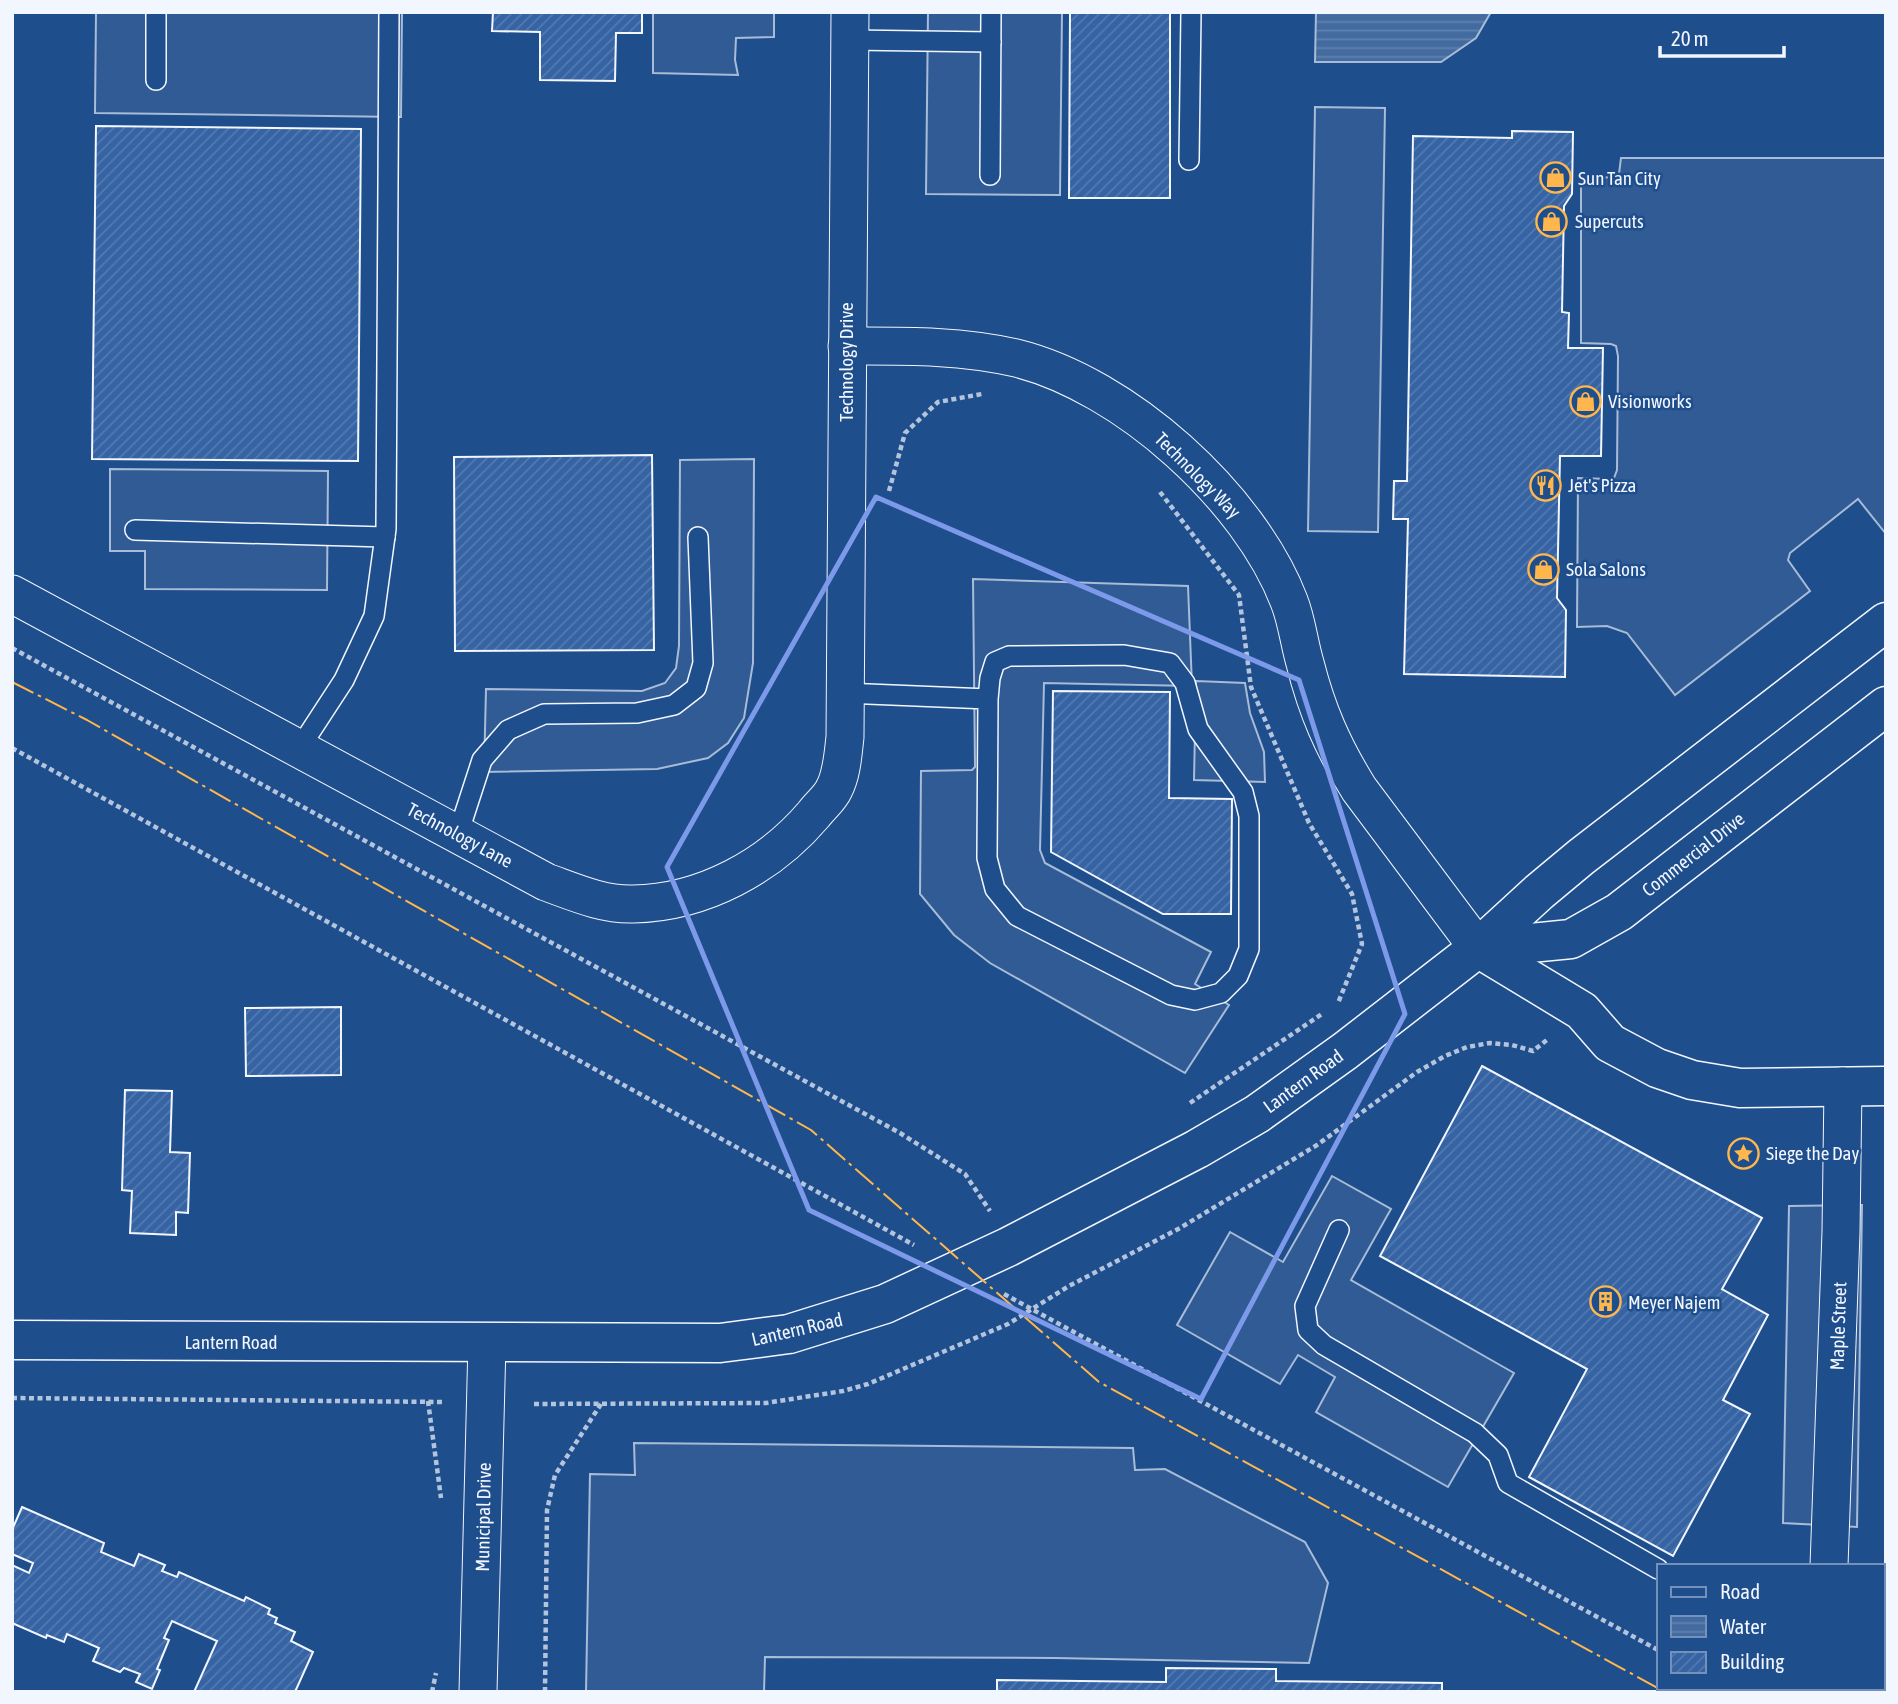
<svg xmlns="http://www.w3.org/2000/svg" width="1898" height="1704" viewBox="0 0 1898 1704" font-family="'Asap Condensed',sans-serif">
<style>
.built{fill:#305b95;stroke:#a8bbd7;stroke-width:2}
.water{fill:url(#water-rules);stroke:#a8bbd7;stroke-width:2}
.building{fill:url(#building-hatch);stroke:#f2f6ff;stroke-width:2}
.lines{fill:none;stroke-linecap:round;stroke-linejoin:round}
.service-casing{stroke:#f2f6ff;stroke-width:22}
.minor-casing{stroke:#f2f6ff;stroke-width:39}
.tertiary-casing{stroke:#f2f6ff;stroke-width:41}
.path{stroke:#b3c4dc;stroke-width:4.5;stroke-dasharray:5 3.5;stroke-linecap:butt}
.service{stroke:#1f4e8c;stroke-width:19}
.minor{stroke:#1f4e8c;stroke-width:37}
.tertiary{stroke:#1f4e8c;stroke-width:38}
.power{stroke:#ffb74d;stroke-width:2;stroke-dasharray:24 5 3.5 5;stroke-linecap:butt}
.marked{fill:none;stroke:#7d9aea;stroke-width:5;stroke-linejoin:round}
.labels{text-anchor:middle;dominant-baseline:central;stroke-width:5;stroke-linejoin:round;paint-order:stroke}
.poi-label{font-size:19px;fill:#f2f6ff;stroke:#1f4e8c;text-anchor:start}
.street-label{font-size:19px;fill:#f2f6ff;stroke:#1f4e8c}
</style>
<defs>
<pattern id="water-rules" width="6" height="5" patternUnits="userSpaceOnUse" patternTransform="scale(1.75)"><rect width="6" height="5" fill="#446ba0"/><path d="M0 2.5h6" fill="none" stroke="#5f81ae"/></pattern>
<pattern id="building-hatch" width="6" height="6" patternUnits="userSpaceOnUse" patternTransform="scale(1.75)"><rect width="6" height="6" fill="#3563a3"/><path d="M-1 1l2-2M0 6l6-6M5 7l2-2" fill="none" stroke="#537ab1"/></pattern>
</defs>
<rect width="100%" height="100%" fill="#1f4e8c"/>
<!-- built -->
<g class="built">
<polygon points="96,12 402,12 401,117 95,113"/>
<polygon points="653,12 774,12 774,37 736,38 735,60 738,75 653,73"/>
<polygon points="928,12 1062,12 1060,195 926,194"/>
<polygon points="1315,107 1385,108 1378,532 1308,531"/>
<polygon points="1621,158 1886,158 1886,534 1858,499 1790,553 1788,560 1810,591 1675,695 1627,633 1607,626 1577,627 1578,478 1610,479 1614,478 1617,470 1618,356 1616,346 1611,344 1581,343 1581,179 1614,177 1619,174"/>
<polygon points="754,459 753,663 744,718 728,743 708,758 657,769 484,772 486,689 642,691 665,683 676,668 679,646 680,460"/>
<polygon points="110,469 328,471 327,590 145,589 145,551 110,551"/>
<polygon points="973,579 1188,586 1192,686 1044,683 1040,850 1045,863 1211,952 1195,984 1229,1005 1185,1073 990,963 954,935 920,894 921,771 972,770 975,767"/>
<polygon points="1196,681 1245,683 1250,713 1264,752 1265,782 1194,780"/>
<polygon points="1332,1176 1391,1209 1351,1280 1514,1373 1448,1487 1316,1412 1335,1377 1298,1355 1280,1384 1177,1325 1230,1232 1283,1262"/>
<polygon points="1862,1205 1857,1527 1783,1523 1789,1206"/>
<polygon points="634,1443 1133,1448 1135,1470 1165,1469 1305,1542 1328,1583 1309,1663 1055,1658 765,1657 764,1692 586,1692 590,1474 635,1475"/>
</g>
<!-- water -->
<polygon class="water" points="1316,12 1491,12 1476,38 1441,62 1315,62"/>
<!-- building -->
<g class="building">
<polygon points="493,12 642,12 642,33 616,33 615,81 540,80 540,32 492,31"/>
<polygon points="1070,12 1170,12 1170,198 1069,198"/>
<polygon points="96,126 361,129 358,461 92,459"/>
<polygon points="1512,131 1573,132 1572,194 1564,206 1562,312 1569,313 1568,348 1603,348 1601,456 1560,456 1557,598 1566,610 1565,677 1404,674 1408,519 1393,519 1394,481 1407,481 1413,136 1512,138"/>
<polygon points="652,455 654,650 455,651 454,457"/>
<polygon points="1053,691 1170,692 1169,798 1232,799 1231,914 1163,914 1051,852"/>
<polygon points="341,1007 341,1075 246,1076 245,1008"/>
<polygon points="1482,1066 1762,1218 1722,1289 1768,1315 1723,1400 1750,1414 1673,1556 1529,1477 1587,1369 1380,1256"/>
<polygon points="125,1090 172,1091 170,1152 190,1153 188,1213 176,1212 176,1235 130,1233 132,1191 122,1190"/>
<polygon points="22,1507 104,1543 101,1552 134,1566 139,1554 165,1565 162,1571 177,1577 179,1572 244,1601 246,1597 270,1609 268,1614 277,1618 275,1623 295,1632 291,1641 313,1652 295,1692 194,1692 217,1641 172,1621 164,1638 169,1640 157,1669 160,1670 152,1689 136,1682 140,1674 124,1668 120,1672 93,1661 99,1648 67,1634 64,1642 47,1635 46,1638 12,1623 12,1565 29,1573 33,1563 12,1554 12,1530"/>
<polygon points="1886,1569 1886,1692 1848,1692 1841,1688 1882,1688 1882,1576"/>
<polygon points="1166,1668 1276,1669 1276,1681 1442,1683 1442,1692 997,1692 997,1680 1166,1682"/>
</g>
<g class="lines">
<defs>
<g id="service">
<polyline points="850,40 991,42"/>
<polyline points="156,80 156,12"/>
<polyline points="1189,160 1191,12"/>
<polyline points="990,175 991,12"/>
<polyline points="135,530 385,537"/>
<polyline points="844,693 988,699 987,858 995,889 1017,916 1171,995 1195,1000 1221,993 1238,976 1249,949 1249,816 1243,792 1198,729 1185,683 1170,663 1124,655 1009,656 995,662 990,678 988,699"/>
<polyline points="299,749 344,680 374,616 386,529 389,12"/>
<polyline points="458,834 482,760 508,730 544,714 637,713 674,705 696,688 703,663 698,537"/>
<polyline points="1339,1230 1305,1306 1308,1330 1324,1345 1475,1433 1498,1455 1508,1483 1658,1569"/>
</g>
<g id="minor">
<path d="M847 346C903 346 960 345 1016 358 1125 385 1249 497 1289 601 1297 621 1299 643 1305 663 1317 711 1333 747 1359 789L1478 948"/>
<path d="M12 594 546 882C574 892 603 905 633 904 703 903 770 866 814 814 820 806 830 798 834 789 842 774 843 754 845 737L850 12"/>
<polyline points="1829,1566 1841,1232 1843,1086"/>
<polyline points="478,1692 487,1343"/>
</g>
<g id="tertiary">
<polyline points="1478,948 1571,939 1619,912 1886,706"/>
<polyline points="1478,948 1582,1011 1610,1043 1657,1068 1692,1080 1740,1088 1886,1086"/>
<polyline points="12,1340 720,1343 789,1334 885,1304 1008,1247 1197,1149 1257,1114 1345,1051 1478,948 1539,892 1581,857 1886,622"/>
</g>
</defs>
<!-- service casing -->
<use href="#service" class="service-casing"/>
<!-- minor casing -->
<use href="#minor" class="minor-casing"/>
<!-- tertiary casing -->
<use href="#tertiary" class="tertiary-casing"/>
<!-- path -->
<g class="path">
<polyline points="889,491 905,433 938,402 982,394"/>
<polyline points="1160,492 1239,595 1251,687 1309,823 1352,894 1362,944 1338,1003"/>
<polyline points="12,648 900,1133 965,1174 990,1211"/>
<polyline points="12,748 914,1245"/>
<polyline points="1190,1103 1322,1014"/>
<polyline points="1004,1294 1658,1650"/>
<polyline points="12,1398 444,1402"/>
<polyline points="428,1401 441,1498"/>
<polyline points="534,1404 766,1403 843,1391 868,1384 1008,1324 1069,1286 1180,1228 1317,1145 1417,1072 1445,1056 1467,1047 1490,1043 1512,1045 1533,1051 1548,1039"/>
<polyline points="1728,1688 1735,1692"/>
<polyline points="432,1692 436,1673"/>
<polyline points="545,1692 547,1510 555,1475 601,1404"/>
</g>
<!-- service -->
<use href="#service" class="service"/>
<!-- minor -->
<use href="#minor" class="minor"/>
<!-- tertiary -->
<use href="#tertiary" class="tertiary"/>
<!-- power -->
<polyline class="power" points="12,682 87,720 811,1130 1099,1382 1665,1692"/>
</g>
<!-- marked area -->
<path class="marked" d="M876 497 1299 680 1405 1014 1201 1399 809 1210 667 867Z"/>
<!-- icons -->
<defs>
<symbol id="shop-ring" viewBox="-11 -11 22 22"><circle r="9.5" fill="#1f4e8c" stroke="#ffb74d" stroke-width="1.5"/><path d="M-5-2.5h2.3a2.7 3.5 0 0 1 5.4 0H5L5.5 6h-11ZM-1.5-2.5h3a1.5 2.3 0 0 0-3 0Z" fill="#ffb74d"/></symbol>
<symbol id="restaurant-ring" viewBox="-11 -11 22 22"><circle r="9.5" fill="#1f4e8c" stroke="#ffb74d" stroke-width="1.5"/><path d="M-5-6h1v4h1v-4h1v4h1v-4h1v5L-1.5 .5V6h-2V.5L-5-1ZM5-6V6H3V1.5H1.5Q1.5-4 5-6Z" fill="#ffb74d"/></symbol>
<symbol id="sight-ring" viewBox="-11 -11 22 22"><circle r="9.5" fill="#1f4e8c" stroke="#ffb74d" stroke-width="1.5"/><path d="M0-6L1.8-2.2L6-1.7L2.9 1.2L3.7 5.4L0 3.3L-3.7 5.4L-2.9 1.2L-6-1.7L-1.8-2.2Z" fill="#ffb74d"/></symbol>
<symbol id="building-ring" viewBox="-11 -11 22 22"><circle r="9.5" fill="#1f4e8c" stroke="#ffb74d" stroke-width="1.5"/><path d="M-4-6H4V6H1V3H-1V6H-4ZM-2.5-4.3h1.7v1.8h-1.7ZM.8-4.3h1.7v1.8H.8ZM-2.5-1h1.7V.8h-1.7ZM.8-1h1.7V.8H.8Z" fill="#ffb74d"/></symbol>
</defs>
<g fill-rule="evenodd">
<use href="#shop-ring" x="1538" y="160" width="35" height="35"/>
<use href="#shop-ring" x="1534" y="204" width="35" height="35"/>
<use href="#shop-ring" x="1568" y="384" width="35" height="35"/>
<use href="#restaurant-ring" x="1528" y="468" width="35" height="35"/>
<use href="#shop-ring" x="1526" y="552" width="35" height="35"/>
<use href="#sight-ring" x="1726" y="1136" width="35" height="35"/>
<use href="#building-ring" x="1588" y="1284" width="35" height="35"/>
</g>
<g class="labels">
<!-- poi labels -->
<g class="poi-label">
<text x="1578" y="178">Sun Tan City</text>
<text x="1575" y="221">Supercuts</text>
<text x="1608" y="401">Visionworks</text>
<text x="1568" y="485">Jet's Pizza</text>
<text x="1566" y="569">Sola Salons</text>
<text x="1766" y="1153">Siege the Day</text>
<text x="1628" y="1302">Meyer Najem</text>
</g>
<!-- street labels -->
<g class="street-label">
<text transform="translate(846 362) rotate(-90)">Technology Drive</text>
<text transform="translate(1198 475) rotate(45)">Technology Way</text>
<text transform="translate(460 835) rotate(28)">Technology Lane</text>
<text transform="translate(1693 854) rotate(-38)">Commercial Drive</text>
<text transform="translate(1303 1081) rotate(-36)">Lantern Road</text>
<text transform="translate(1838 1326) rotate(-88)">Maple Street</text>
<text transform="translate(797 1329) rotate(-13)">Lantern Road</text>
<text x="231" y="1342">Lantern Road</text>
<text transform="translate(483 1517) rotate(-89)">Municipal Drive</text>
</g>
</g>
<!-- border -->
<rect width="1898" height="1704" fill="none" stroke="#f2f6ff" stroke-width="28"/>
<!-- legend -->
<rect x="1657" y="1564" width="228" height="126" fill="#1f4e8c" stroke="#7391ba" stroke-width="2"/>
<rect x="1671" y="1587" width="35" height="10" fill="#1f4e8c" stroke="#7391ba" stroke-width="2"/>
<text x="1720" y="1599" font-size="21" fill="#f2f6ff">Road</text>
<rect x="1671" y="1616" width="35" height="21" fill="url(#water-rules)" stroke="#7391ba" stroke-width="2"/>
<text x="1720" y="1634" font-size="21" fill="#f2f6ff">Water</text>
<rect x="1671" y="1652" width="35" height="21" fill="url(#building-hatch)" stroke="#7391ba" stroke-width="2"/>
<text x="1720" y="1669" font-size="21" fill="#f2f6ff">Building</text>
<!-- scale -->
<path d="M1660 46v10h124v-10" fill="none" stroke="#f2f6ff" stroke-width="3.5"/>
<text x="1671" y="46" font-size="21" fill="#f2f6ff" stroke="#1f4e8c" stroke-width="5" paint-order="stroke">20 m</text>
</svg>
